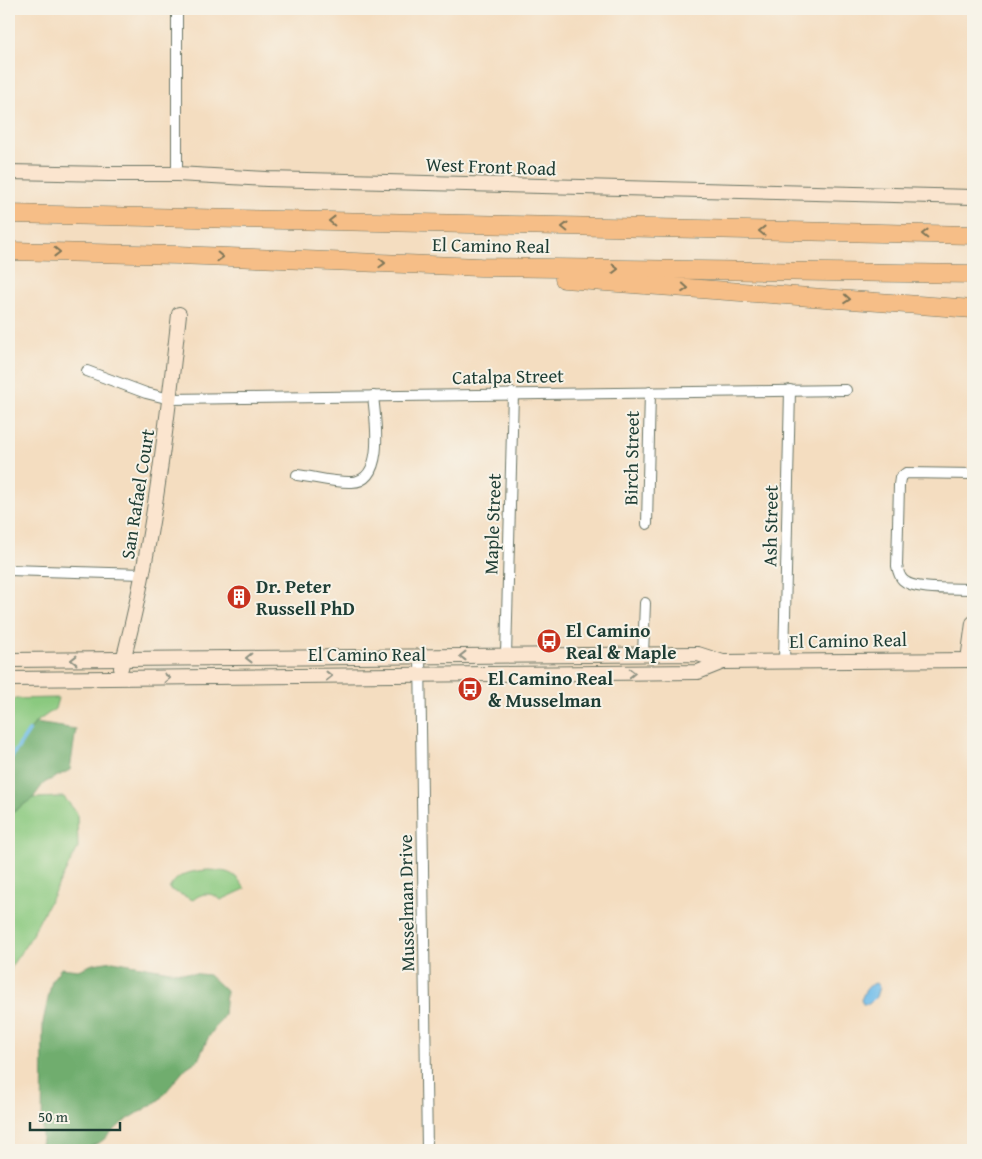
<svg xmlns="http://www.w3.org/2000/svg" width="982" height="1159" viewBox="0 0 982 1159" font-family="'Gentium Book Plus',serif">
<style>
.green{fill:#8ac97f;stroke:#54835a}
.forest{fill:#6fad6e;stroke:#477551}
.water{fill:#71bdea;stroke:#487d8f}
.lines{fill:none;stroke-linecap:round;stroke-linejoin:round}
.stream{stroke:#71bdea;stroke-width:4}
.street-casing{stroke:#6a7565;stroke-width:12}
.secondary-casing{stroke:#6a7565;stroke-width:16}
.highway-casing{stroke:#6a7565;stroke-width:19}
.street{stroke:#fff;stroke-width:10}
.secondary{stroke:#fbe5cf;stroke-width:14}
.highway{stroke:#f6be87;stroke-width:18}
.oneway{stroke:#807759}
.oneway2{stroke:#8d9182}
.labels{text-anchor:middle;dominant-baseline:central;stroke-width:4;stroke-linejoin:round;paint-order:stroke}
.street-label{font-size:19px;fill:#1f3d34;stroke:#f7f3e8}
.poi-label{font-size:19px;font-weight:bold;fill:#1f3d34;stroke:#f7f3e8;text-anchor:start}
</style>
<rect width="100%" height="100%" fill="#f7f3e8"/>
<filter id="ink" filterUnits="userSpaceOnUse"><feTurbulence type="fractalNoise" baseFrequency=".02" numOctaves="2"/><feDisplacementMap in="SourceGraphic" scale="10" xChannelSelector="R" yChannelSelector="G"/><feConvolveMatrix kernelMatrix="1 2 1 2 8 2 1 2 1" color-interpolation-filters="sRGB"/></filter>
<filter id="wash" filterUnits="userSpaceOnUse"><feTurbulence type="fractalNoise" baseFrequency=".0096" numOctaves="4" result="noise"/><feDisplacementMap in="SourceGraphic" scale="20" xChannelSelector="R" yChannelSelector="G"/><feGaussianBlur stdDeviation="1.12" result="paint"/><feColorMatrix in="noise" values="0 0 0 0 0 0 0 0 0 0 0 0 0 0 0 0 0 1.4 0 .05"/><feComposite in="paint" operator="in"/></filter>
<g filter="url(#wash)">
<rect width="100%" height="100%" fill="#f4ddc0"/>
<!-- green -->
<g class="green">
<polygon points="58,698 55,709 35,723 9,761 9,699"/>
<polygon points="64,797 77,813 78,848 28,942 12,965 9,980 9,815 33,798"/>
<path d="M209 870C228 871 235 872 245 889L221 900C212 892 202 892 193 900L169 889C177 873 192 871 209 870Z"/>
</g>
<!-- forest -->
<g class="forest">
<polygon points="35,723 76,729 70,770 44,783 33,798 9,815 9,761"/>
<polygon points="113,961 170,971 209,975 226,991 224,1015 208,1038 198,1060 186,1068 159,1100 122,1123 102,1141 84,1150 40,1150 42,1139 43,1022 52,980 61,968 78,970 93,964"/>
</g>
<!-- water -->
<path class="water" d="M876 983 879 987 876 997 869 1004H863L861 1000C864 993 867 985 876 983Z"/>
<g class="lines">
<!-- stream -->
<polyline class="stream" points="9,761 29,731"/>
</g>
</g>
<g filter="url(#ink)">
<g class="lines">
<defs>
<g id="street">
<polyline points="177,9 177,174"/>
<polyline points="87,371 146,393 170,399 846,390"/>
<path d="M973 474 906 473 900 478 899 485 897 566C898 571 899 576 903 580 914 591 957 588 973 589"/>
<path d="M297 475C315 477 334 483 352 482 386 481 375 417 373 396"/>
<polyline points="647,524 650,392"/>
<polyline points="9,570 143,574"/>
<polyline points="506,655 513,393"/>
<polyline points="643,655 645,603"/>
<polyline points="420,656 427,1150"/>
<polyline points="784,662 790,390"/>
</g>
<g id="secondary">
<polyline points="9,172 108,174 177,174 267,179 973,197"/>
<polyline points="9,660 698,654 723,662"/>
<polyline points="968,660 973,623"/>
<path d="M121 668C152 552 166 433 179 314"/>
<polyline points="9,679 698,672 723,662 973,660"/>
</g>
<g id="highway">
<polyline points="9,214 973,235"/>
<polyline points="9,251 177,255 480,267 973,274"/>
<polyline points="564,279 973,309"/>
</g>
</defs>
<!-- street casing -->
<use href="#street" class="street-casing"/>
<!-- secondary casing -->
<use href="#secondary" class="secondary-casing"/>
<!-- highway casing -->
<use href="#highway" class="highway-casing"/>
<!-- street -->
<use href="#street" class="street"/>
<!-- secondary -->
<use href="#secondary" class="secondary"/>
<!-- highway -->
<use href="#highway" class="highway"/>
</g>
<!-- one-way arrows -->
<defs><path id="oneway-chevron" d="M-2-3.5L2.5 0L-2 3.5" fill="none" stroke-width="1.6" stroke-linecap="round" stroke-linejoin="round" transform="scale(1.25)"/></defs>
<g class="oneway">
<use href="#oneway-chevron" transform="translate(332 221) rotate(-179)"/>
<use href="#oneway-chevron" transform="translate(565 227) rotate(-179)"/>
<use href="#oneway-chevron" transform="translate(762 231) rotate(-179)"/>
<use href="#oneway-chevron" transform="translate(925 234) rotate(-179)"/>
<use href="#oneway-chevron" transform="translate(57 252) rotate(1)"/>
<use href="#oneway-chevron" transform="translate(220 257) rotate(2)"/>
<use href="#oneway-chevron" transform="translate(382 263) rotate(2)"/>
<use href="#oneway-chevron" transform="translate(615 269) rotate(1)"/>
<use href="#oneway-chevron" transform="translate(685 288) rotate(4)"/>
<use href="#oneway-chevron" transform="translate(847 299) rotate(4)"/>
</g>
<g class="oneway2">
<use href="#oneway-chevron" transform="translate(463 656) rotate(180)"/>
<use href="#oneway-chevron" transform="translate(249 658) rotate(179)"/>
<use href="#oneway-chevron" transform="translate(74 660) rotate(180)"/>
<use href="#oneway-chevron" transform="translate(632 673) rotate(-1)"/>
<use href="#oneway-chevron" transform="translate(329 676)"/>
<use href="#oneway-chevron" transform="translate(167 678) rotate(-1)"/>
</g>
</g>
<!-- icons -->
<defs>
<symbol id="building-disc" viewBox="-11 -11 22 22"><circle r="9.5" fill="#c8321e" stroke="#f7f3e8"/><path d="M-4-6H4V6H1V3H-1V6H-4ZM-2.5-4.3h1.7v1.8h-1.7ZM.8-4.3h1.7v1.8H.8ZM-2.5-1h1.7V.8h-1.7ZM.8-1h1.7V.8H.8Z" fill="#fff"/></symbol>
<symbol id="bus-disc" viewBox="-11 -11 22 22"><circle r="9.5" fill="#c8321e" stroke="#f7f3e8"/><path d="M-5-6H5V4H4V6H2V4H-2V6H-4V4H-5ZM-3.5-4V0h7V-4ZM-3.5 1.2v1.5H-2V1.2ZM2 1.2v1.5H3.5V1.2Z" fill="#fff"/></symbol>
</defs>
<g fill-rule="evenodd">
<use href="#building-disc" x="225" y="583" width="28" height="28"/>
<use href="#bus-disc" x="535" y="627" width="28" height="28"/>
<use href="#bus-disc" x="456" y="675" width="28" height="28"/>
</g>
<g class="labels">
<!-- street labels -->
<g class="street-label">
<text transform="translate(491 166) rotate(2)">West Front Road</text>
<text transform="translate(491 245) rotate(1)">El Camino Real</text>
<text transform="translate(508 376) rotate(-1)">Catalpa Street</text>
<text transform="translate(631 458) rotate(-89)">Birch Street</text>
<text transform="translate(137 494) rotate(-81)">San Rafael Court</text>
<text transform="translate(492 524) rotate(-88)">Maple Street</text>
<text transform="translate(770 526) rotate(-89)">Ash Street</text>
<text transform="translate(848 640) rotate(-1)">El Camino Real</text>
<text x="367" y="654">El Camino Real</text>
<text transform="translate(406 903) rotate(-91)">Musselman Drive</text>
</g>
<!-- poi labels -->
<g class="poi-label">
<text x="256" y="586">Dr. Peter<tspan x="256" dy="22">Russell PhD</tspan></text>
<text x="566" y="630">El Camino<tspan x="566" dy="22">Real &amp; Maple</tspan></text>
<text x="488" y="678">El Camino Real<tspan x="488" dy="22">&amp; Musselman</tspan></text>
</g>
</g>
<!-- margin -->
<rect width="982" height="1159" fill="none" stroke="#f7f3e8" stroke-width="30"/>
<!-- scale -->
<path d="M30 1122v8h90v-8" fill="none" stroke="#1f3d34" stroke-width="2.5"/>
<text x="38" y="1122" font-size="15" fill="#1f3d34" stroke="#f7f3e8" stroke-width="4" paint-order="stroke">50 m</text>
</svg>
